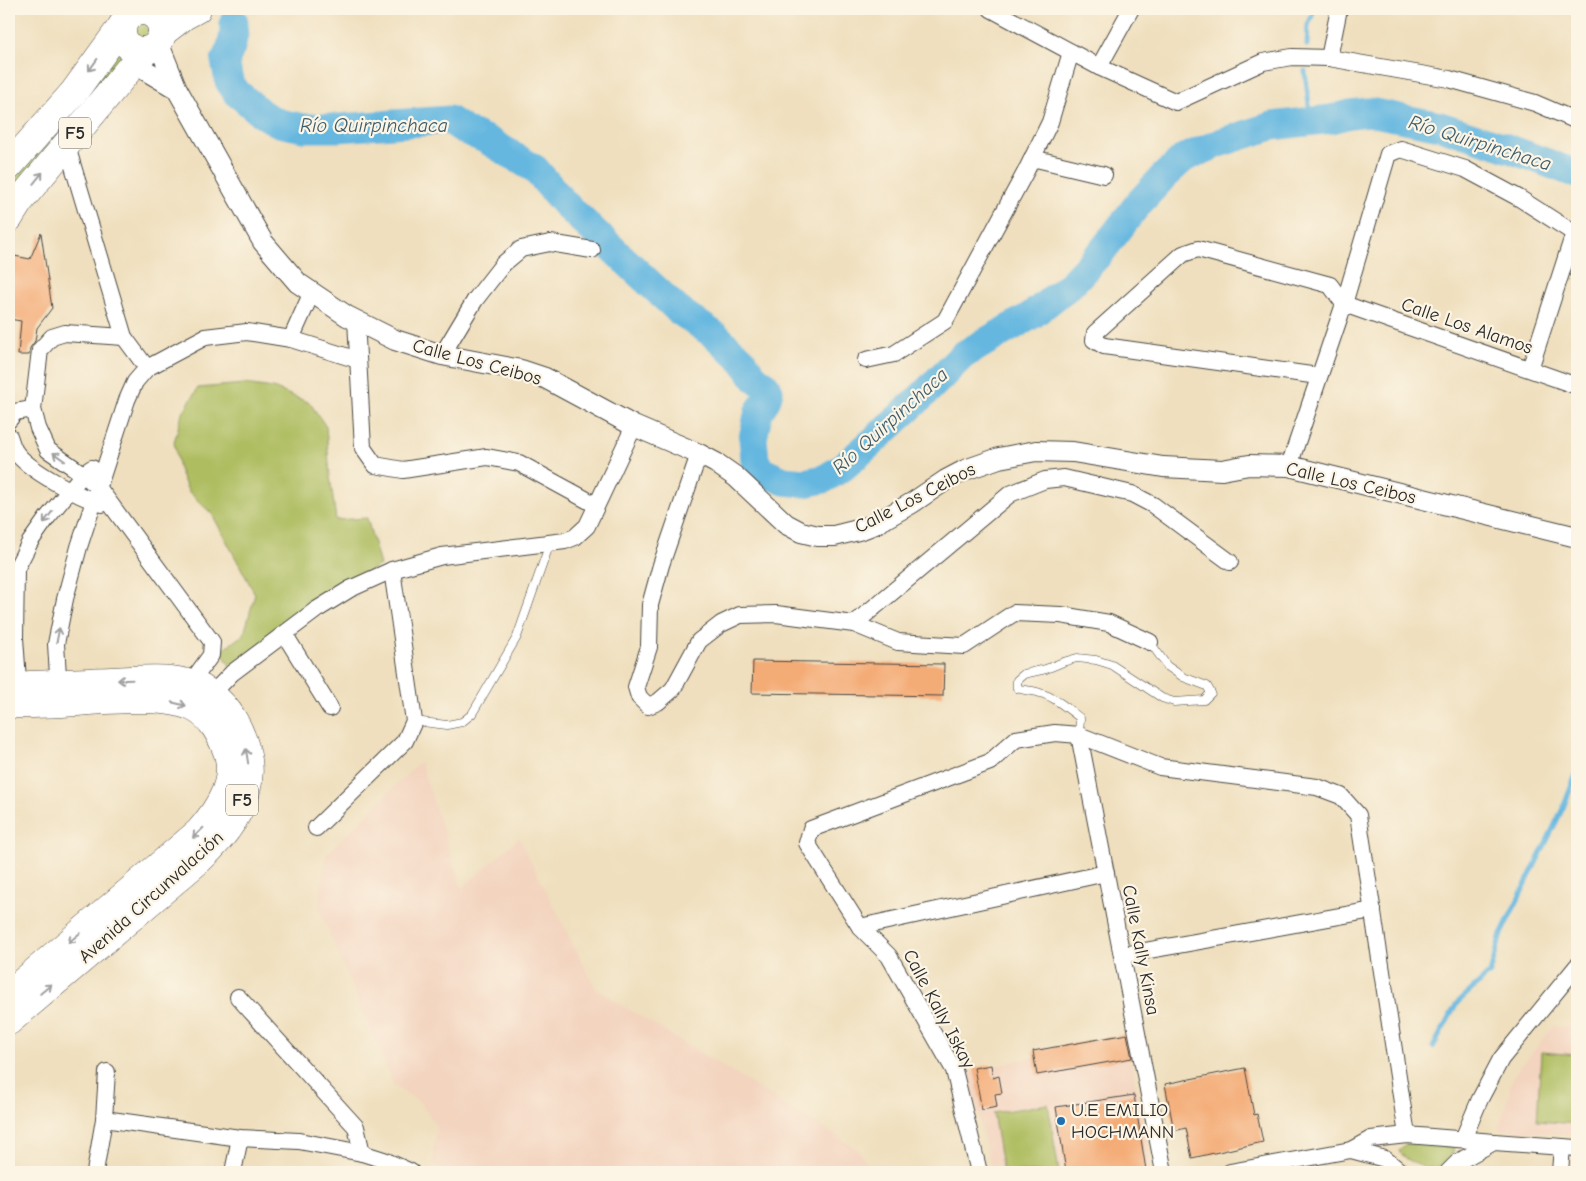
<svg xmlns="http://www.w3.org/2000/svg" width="1586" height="1181" viewBox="0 0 1586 1181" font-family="'Comic Neue',sans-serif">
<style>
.built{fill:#f3d4bf}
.green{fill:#aebd60;stroke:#6c7446}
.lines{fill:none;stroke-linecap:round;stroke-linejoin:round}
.stream{stroke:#65b7e0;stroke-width:5}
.river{stroke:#65b7e0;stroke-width:29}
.building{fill:#f4ac77}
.service-casing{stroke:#484641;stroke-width:9}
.minor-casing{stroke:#484641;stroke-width:18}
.tertiary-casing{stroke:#484641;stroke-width:22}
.trunk-casing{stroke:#484641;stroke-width:29}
.service{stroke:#fff;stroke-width:8}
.minor{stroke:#fff;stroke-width:16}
.tertiary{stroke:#fff;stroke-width:20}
.trunk{stroke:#fff;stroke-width:28}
.oneway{stroke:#a0a0a0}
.poi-dot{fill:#1f6fb2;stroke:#fcf5e5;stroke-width:2}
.labels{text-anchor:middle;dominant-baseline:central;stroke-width:4.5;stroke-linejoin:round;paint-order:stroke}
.shield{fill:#fcf5e5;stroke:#6a6863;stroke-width:1}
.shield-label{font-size:18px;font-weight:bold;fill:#2b2b2b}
.street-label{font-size:19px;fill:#2b2b2b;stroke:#fcf5e5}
.poi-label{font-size:19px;fill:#2b2b2b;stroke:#fcf5e5;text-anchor:start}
.water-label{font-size:20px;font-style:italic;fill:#3f5c6a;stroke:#fcf5e5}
</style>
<rect width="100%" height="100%" fill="#fcf5e5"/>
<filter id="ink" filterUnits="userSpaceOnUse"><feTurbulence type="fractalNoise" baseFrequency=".02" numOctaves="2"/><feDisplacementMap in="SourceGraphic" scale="10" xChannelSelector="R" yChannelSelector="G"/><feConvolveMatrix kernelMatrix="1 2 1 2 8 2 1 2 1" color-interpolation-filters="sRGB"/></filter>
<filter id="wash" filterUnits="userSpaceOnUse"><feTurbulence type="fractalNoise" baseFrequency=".0096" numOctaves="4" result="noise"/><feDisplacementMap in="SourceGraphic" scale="20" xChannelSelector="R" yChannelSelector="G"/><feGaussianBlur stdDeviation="1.12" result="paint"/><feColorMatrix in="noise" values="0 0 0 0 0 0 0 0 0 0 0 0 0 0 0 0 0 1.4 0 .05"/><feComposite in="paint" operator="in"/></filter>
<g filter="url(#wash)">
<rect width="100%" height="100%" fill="#efdfbe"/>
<!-- built -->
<g class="built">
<polygon points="420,761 462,888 519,838 596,989 859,1150 871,1172 447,1172 433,1162 436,1126 420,1102 394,1086 318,906 327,854"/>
<polygon points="1554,1026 1577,1028 1577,1135 1499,1130 1513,1076"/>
<polygon points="1126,1036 1153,1171 1147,1172 992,1172 968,1072"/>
</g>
<!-- green -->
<g class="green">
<circle cx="142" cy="30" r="9"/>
<polygon points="118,45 133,54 9,199 9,175"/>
<polygon points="244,384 273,388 310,403 326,427 330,476 336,520 367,518 380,565 351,581 230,666 221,651 244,634 255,594 212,514 188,491 179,469 174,442 182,414 198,388"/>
<polygon points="1541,1052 1577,1055 1577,1124 1537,1121"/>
<polygon points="1048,1104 1059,1172 1003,1172 993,1113"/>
<path d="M1452 1141C1455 1151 1454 1154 1446 1161 1443 1163 1440 1166 1437 1167 1425 1171 1405 1160 1399 1151L1405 1144Z"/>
</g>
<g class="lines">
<!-- stream -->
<g class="stream">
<polyline points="1307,45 1308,25 1315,9"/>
<polyline points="1305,71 1311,122"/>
<polyline points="1433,1047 1457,1003 1490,973 1501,934 1563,808 1577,772"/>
</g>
<!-- river -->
<polyline class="river" points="234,22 234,34 231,47 225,61 229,81 237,93 248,102 262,114 279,123 304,128 338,128 449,120 464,130 487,140 535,169 564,203 585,223 678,310 716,336 730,349 743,361 755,378 765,385 769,391 766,401 759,411 753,438 755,460 761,471 784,481 804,483 824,479 842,468 871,443 920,398 963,355 1032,315 1070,285 1102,251 1138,204 1165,175 1184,158 1222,142 1272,126 1331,119 1350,114 1369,112 1440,126 1499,145 1577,174"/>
</g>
<g id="blocks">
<!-- building -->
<g class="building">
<polygon points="41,233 52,308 37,328 35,341 30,348 29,355 18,355 21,321 9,319 9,255 30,259"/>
<polygon points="753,661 944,664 943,696 752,693"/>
<polygon points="1127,1034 1132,1058 1037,1075 1033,1051"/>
<polygon points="991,1065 993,1078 999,1076 1002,1093 995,1094 997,1107 982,1110 974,1068"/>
<polygon points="1245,1068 1254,1115 1257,1114 1263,1142 1192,1158 1186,1128 1174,1131 1165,1084"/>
<polygon points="1134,1095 1146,1170 1132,1172 1066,1172 1056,1107"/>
</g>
</g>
</g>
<g filter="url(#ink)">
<use href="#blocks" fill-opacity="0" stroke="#484641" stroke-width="1"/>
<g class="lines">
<defs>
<g id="service">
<polyline points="414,721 447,725 462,722 472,714 517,637 550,543"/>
<path d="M1079 735 1080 718C1068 709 1055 697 1040 693 1033 690 1025 691 1017 688V680L1024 674 1046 669 1063 662 1077 658 1096 660 1112 665 1162 698 1174 702 1204 700 1211 693 1207 686 1183 677 1167 666 1150 642"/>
</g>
<g id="minor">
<polyline points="991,9 1099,67 1176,102 1263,62 1292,57 1329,58 1449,79 1535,103 1577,121"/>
<polyline points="1329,58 1339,9"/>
<polyline points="1099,67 1131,9"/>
<polyline points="66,143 124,337 147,368"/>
<polyline points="1032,158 1104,175"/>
<polyline points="356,320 363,448 375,465 403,470 487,457 519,463 596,505"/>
<polyline points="124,337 65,333 52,337 40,350 33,409 38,428 48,450 83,474 98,487 212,642 211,655 190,684"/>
<polyline points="291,339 312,292"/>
<polyline points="442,355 475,300 503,264 521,249 550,243 592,250"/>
<polyline points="866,360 894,354 945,321 1026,171 1050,122 1071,52"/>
<polyline points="1530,369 1574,233"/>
<polyline points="1318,376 1104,346 1094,340 1095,333 1183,254 1198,249 1330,285 1344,304 1577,386"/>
<polyline points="9,420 15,412 33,409"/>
<path d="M9 436C11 441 12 447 15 451 27 470 80 497 102 504"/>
<polyline points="699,454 661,565 650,605 649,647 636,687 639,697 648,706 658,702 673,689 699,641 721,624 740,615 776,614 854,624 898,642 964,646 1014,613 1061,615 1109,623 1150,642"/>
<polyline points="1289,466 1344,304 1388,154 1401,149 1465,169 1519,198 1577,235"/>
<polyline points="854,624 1010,494 1045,480 1064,478 1132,494 1153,505 1230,562"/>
<polyline points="285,635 330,708"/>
<polyline points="59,691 56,644 65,599 79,547 127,400 135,382 147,368 205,337 247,332 291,339 358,360"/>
<polyline points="19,694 15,638 16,569 30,542 47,518 83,474 92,468"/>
<polyline points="211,695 232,673 316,610 350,589 392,570 442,556 565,541 575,537 587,526 634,426"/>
<polyline points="1079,735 1164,1172"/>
<polyline points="316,828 405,741 414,721 392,570"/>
<polyline points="860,927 1106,873"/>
<polyline points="1122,955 1373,910"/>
<polyline points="238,997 356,1127 362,1153"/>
<polyline points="104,1119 240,1138 299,1141 362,1153 384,1160 411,1172"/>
<polyline points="1463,1139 1480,1099 1501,1059 1577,966"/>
<polyline points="1351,1150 1385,1159 1401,1172"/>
<polyline points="95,1172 104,1119 107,1072"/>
<polyline points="233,1172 240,1138"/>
<polyline points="979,1172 954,1070 889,956 860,927 807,843 811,829 990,762 1016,739 1055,733 1079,735 1160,767 1317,787 1341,796 1358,815 1407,1135"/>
<polyline points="1230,1172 1351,1150 1371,1139 1407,1135 1494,1142"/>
<polyline points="1448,1172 1458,1162 1494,1142 1577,1148"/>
<polyline points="1560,1172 1562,1147"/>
</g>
<g id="tertiary">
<polyline points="158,42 177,89 263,242 298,283 347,316 395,340 442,355 521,370 545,378 634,426 699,454 716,463 736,477 786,524 801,532 818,536 834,536 862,529 875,524 912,503 946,480 965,470 999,458 1036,451 1073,452 1163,467 1222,470 1249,465 1289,466 1577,537"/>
<polyline points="133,63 177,89"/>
</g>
<g id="trunk">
<circle cx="142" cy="31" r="20"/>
<polyline points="162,33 184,16 197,9"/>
<polyline points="9,166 74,92 122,26"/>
<polyline points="9,218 19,202 144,51"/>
<path d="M9 686C43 685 77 682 111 681 139 680 175 675 201 688 226 702 239 725 246 751 258 794 228 833 199 860L9 1021"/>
<path d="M9 704C27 704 44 704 62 703 97 701 169 692 198 710 212 719 219 732 225 746 240 778 219 809 199 832L9 994"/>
</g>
</defs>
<!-- service casing -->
<use href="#service" class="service-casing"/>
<!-- minor casing -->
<use href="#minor" class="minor-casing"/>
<!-- tertiary casing -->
<use href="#tertiary" class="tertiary-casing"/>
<!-- trunk casing -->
<use href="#trunk" class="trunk-casing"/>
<!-- service -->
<use href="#service" class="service"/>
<!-- minor -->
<use href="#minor" class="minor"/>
<!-- tertiary -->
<use href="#tertiary" class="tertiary"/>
<!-- trunk -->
<use href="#trunk" class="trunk"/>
</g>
<!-- one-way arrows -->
<defs><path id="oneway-shaft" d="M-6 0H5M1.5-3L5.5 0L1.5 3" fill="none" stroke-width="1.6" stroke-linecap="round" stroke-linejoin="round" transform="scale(1.25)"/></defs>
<g class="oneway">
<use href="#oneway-shaft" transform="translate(93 65) rotate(126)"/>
<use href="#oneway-shaft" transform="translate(38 178) rotate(-51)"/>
<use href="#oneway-shaft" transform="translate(59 457) rotate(-145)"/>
<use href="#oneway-shaft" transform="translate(48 517) rotate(128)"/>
<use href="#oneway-shaft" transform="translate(58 635) rotate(-79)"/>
<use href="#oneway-shaft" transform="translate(125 680) rotate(178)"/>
<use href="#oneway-shaft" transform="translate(179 704) rotate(13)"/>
<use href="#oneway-shaft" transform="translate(247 756) rotate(-99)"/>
<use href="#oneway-shaft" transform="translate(198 833) rotate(136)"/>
<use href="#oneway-shaft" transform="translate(74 938) rotate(140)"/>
<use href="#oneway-shaft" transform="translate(46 989) rotate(-40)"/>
</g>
</g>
<!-- markers -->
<circle class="poi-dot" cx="1061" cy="1121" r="5"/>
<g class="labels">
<!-- shield labels -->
<g class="shield">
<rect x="59" y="117.5" width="32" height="31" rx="4"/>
<rect x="226" y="784.5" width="32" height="31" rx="4"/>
</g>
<g class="shield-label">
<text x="75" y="133">F5</text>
<text x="242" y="800">F5</text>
</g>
<!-- street labels -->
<g class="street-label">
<text transform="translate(1467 326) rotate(19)">Calle Los Alamos</text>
<text transform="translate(477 362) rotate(15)">Calle Los Ceibos</text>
<text transform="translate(1351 483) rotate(13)">Calle Los Ceibos</text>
<text transform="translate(915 498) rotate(-27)">Calle Los Ceibos</text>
<text transform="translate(151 897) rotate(-42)">Avenida Circunvalación</text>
<text transform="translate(1141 950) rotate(79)">Calle Kally Kinsa</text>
<text transform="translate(939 1009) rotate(62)">Calle Kally Iskay</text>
</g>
<!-- poi labels -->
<g class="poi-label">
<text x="1071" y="1110">U.E EMILIO<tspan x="1071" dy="22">HOCHMANN</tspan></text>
</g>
<!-- water labels -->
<g class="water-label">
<text x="374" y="125">Río Quirpinchaca</text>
<text transform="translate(1480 143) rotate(17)">Río Quirpinchaca</text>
<text transform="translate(890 421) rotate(-42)">Río Quirpinchaca</text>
</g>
</g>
<!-- margin -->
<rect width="1586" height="1181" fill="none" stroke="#fcf5e5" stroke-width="30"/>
</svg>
